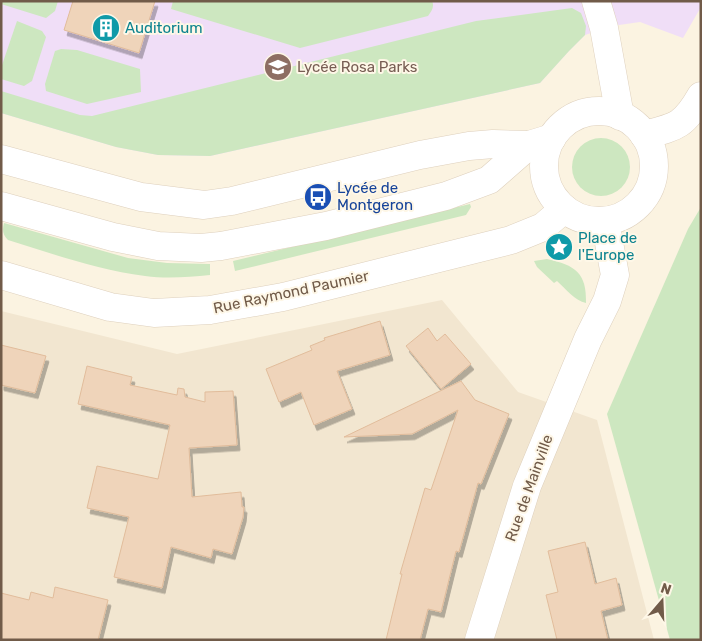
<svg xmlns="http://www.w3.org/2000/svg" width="702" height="641" viewBox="0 0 702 641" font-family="Rubik,sans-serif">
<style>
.residential{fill:#f2e6d0}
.education{fill:#f0def7}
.green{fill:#cde7c0}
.building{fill:#efd4ba;stroke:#e1bc9b;filter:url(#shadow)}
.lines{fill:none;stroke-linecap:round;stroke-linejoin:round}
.minor-casing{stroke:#ded0bd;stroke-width:29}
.minor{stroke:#fff;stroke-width:28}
.labels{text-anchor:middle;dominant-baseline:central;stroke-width:4;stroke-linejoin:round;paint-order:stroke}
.culture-label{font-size:15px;fill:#0d838f;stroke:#fef7e7;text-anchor:start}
.education-label{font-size:15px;fill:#785e54;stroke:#fef7e7;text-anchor:start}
.transit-label{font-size:15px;fill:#164399;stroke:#fef7e7;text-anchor:start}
.street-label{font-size:15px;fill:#715b49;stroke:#fef7e7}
</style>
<defs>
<filter id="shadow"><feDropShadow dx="3" dy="5.5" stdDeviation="0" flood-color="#0004"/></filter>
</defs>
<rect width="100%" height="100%" fill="#fbf3e1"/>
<!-- residential -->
<polygon class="residential" points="442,300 518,392 597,420 654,640 1,640 1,311 177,354"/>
<!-- education -->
<polygon class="education" points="1,1 701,1 701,7 683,38 640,22 612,26 585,35 569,51 540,83 210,156 158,155 116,147 1,113"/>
<!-- green -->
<g class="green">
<polygon points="1,1 58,1 55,11 46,18 1,4"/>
<path d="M173 1H432C435 7 431 12 428 16L300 48 171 9Z"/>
<polygon points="572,8 581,13 586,26 585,35 569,51 540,83 210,156 158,155 116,147 1,113 1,91 80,115 92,116 476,21"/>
<polygon points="17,21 42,31 46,37 32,81 24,86 1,79 1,68"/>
<polygon points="61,49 77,50 140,69 141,92 87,104 46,91 45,84 55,51"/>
<circle cx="601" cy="167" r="29"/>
<polygon points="470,204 471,207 466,215 235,271 233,261"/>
<polygon points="701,207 701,640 670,640 607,414 688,229"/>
<path d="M4 223 128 258 167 263 210 264V275C189 277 167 279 145 276 98 270 53 254 8 240 3 235 2 231 4 223Z"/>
<path d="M547 259C575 265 587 273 586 303 575 301 566 289 557 281L554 283 537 267 534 261Z"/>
</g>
<!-- building -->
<g class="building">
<polygon points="73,1 155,1 139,53 64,30"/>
<polygon points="380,321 390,355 337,371 352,409 314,425 301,392 279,402 266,369 312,350 310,346 325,340 324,338"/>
<polygon points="428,328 437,341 445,334 471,364 441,389 406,346"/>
<polygon points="1,345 46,356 35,393 1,385"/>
<polygon points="87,366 132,377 130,385 177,395 178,388 184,389 185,397 205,402 205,392 233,391 237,445 189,448 192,497 241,492 242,507 244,507 243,517 232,554 213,549 211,558 171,547 162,588 114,577 129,517 87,508 97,466 158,479 170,425 78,404"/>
<polygon points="461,381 475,400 509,414 481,484 478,483 459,552 456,551 441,612 428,609 420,640 386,640 402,574 400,574 425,488 431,490 458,410 412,434 344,437"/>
<polygon points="585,542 595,584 616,578 622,605 601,611 608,640 557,640 546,595 558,592 548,551"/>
<polygon points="55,587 108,600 98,640 1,640 1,593 29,600 31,592 53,598"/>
</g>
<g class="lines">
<defs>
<g id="minor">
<polyline points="596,1 604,28 620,116"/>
<circle cx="599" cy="166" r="55"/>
<path d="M644 135C676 127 684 126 701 96"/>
<polyline points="1,159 141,197 204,205 232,201 420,155 469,146 493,144 529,145 552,138"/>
<polyline points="1,206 113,237 158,246 201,248 221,246 326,226 446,196 489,180 529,145"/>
<polyline points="1,275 110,307 154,313 210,310 283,297 511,240 543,227 564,209"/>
<polyline points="479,640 527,486 588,339 607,301 615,275 605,221"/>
</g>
</defs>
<!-- minor casing -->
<use href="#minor" class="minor-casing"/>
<!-- minor -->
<use href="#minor" class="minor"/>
</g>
<!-- icons -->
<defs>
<symbol id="building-disc" viewBox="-11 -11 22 22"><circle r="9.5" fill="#0f9aa8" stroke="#fef7e7"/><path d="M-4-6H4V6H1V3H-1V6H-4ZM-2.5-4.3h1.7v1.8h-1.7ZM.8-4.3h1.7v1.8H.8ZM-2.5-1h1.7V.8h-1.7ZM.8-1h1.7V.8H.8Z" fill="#fff"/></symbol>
<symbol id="school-disc" viewBox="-11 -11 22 22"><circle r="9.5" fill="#8d6e63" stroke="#fef7e7"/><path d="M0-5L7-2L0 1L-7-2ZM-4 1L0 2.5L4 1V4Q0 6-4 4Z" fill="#fff"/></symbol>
<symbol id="bus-disc" viewBox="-11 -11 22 22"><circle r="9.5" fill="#1a4fb4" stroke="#fef7e7"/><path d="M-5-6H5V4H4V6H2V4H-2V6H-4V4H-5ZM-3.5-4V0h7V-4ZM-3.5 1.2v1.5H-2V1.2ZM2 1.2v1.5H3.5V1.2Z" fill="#fff"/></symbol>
<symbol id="sight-disc" viewBox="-11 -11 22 22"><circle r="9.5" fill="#0f9aa8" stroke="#fef7e7"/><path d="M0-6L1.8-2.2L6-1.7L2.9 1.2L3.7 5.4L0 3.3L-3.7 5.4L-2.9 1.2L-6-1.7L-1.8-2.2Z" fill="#fff"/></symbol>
</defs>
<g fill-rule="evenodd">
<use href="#building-disc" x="90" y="12" width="32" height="32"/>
<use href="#school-disc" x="262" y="51" width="32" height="32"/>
<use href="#bus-disc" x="302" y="181" width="32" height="32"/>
<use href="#sight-disc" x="543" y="231" width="32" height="32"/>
</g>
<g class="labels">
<!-- culture labels -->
<g class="culture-label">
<text x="125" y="28">Auditorium</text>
<text x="578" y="238">Place de<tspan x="578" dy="17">l'Europe</tspan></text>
</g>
<!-- education labels -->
<g class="education-label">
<text x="297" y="67">Lycée Rosa Parks</text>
</g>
<!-- transit labels -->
<g class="transit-label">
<text x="337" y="188">Lycée de<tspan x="337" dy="17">Montgeron</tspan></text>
</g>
<!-- street labels -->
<g class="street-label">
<text transform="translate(291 292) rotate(-12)">Rue Raymond Paumier</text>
<text transform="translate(529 488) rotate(-70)">Rue de Mainville</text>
</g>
</g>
<!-- border -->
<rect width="702" height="641" fill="none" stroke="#715b49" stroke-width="5"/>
<!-- north arrow -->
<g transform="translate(662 601) rotate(19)" stroke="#fef7e7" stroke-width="4" paint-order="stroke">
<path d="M0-4L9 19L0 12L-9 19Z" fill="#715b49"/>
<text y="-8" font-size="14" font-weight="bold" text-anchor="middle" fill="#715b49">N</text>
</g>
</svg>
